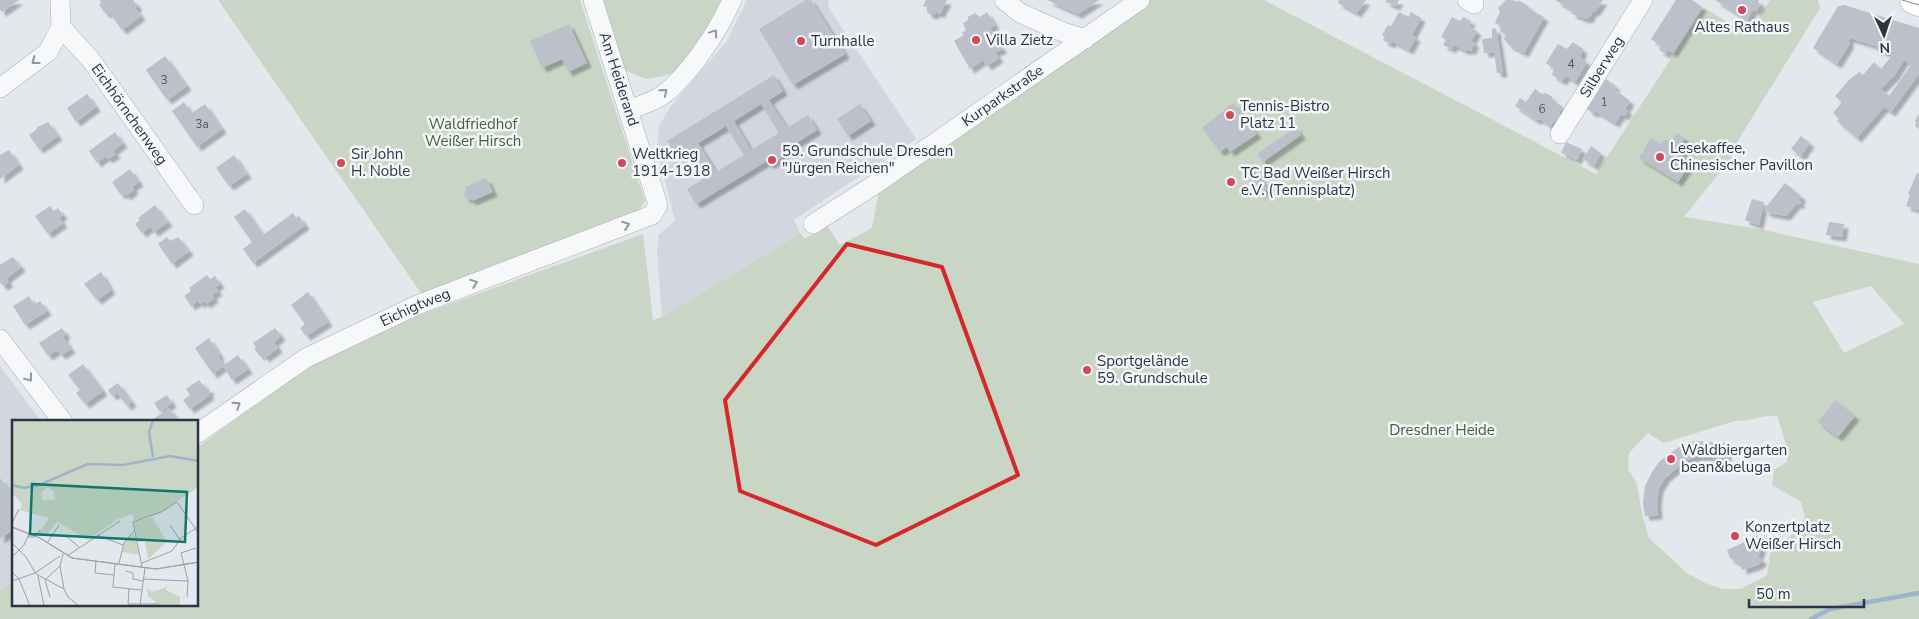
<svg xmlns="http://www.w3.org/2000/svg" width="1919" height="619" viewBox="0 0 1919 619" font-family="'Nunito Sans',sans-serif">
<style>
.built{fill:#d2d6de}
.green{fill:#c9d6c5;fill-rule:evenodd}
.lines{fill:none;stroke-linecap:round;stroke-linejoin:round}
.stream{stroke:#9fb4cc;stroke-width:4.5}
.building{fill:#bbc0ca;fill-rule:evenodd;filter:url(#shadow)}
.minor-casing{stroke:#a9aeb7;stroke-width:20}
.primary-casing{stroke:#a3abb8;stroke-width:29}
.minor{stroke:#f7f8fa;stroke-width:19}
.primary{stroke:#fff;stroke-width:28}
.tram{stroke:#7d8696;stroke-width:1}
.oneway{stroke:#9196a0}
.marked{fill:none;stroke:#d62828;stroke-width:4;stroke-linejoin:round}
.poi-dot{fill:#d1495b;stroke:#f4f6f9;stroke-width:2}
.labels{text-anchor:middle;dominant-baseline:central;stroke-width:5;stroke-linejoin:round;paint-order:stroke}
.number-label{font-size:12px;fill:#4f5766}
.poi-label{font-size:15px;fill:#2b3445;stroke:#f4f6f9;text-anchor:start}
.street-label{font-size:15px;fill:#2b3445;stroke:#f4f6f9}
.park-label{font-size:15px;fill:#3f6138;stroke:#f4f6f9}
.inset-river{fill:none;stroke:#9fb4cc;stroke-width:2.5}
.inset-road{fill:none;stroke:#9a9fa9;stroke-width:1}
.view{fill:#0f766e;fill-opacity:0.15;stroke:#0f766e;stroke-width:2.5}
.inset-edge{fill:none;stroke:#2b3445;stroke-width:2.5}
</style>
<defs>
<filter id="shadow"><feDropShadow dx="4.5" dy="4.5" stdDeviation="1" flood-color="#0004"/></filter>
</defs>
<rect width="100%" height="100%" fill="#e4e7ec"/>
<!-- built -->
<g class="built">
<polygon points="747,0 829,0 828,7 916,139 794,220 800,233 662,317 657,253 658,235 675,221 657,147 659,126 671,106 727,41"/>
<polygon points="0,366 41,421 14,422 14,580 0,590"/>
</g>
<!-- green -->
<g class="green">
<polygon points="218,0 580,0 645,201 636,214 423,296"/>
<polygon points="601,0 724,0 698,43 677,70 668,75 647,79 626,71 620,60"/>
<path d="M1150 0H1264L1596 174 1704 8 1748 35 1770 0H1818L1820 8 1729 155 1732 157 1684 217 1759 229 1919 264V619H0V590L14 580V605H198V447L311 365 422 314 643 234 653 320 662 317 800 233 805 239 827 225 840 245 872 228 880 186ZM1871 286 1904 324 1844 353 1813 302ZM1767 416H1777L1787 447V462L1774 470 1772 485 1801 502 1805 517 1795 533 1771 550 1767 575 1741 589H1723L1705 583 1687 573 1649 538 1642 514 1637 484 1628 469 1629 453 1648 433 1664 443 1735 421 1748 420Z"/>
</g>
<g class="lines">
<!-- stream -->
<polyline class="stream" points="1811,619 1830,609 1919,593"/>
</g>
<!-- building -->
<g class="building">
<polygon points="0,0 19,0 2,12 0,9"/>
<polygon points="100,0 133,0 138,6 135,8 141,16 122,30 109,12 106,14 99,5 101,3"/>
<polygon points="806,0 811,0 845,54 793,85 759,29"/>
<polygon points="926,0 947,0 940,14 936,12 935,14 931,15 927,12 927,7 923,6"/>
<polygon points="1047,0 1099,0 1078,14"/>
<polygon points="1339,0 1366,0 1357,13 1338,3"/>
<polygon points="1386,0 1399,0 1396,6 1386,2"/>
<polygon points="1506,0 1513,0 1517,2 1518,0 1529,6 1528,8 1544,17 1524,53 1509,45 1504,39 1506,35 1500,31 1502,27 1495,23 1500,11 1498,8"/>
<polygon points="1555,0 1603,0 1595,12 1593,11 1589,18 1586,19 1572,14 1572,10"/>
<polygon points="1676,0 1692,0 1702,7 1673,53 1668,50 1666,54 1659,50 1661,45 1651,39"/>
<polygon points="1715,0 1759,0 1758,2 1761,4 1756,11 1753,10 1747,20"/>
<path d="M1844 5 1919 28V74L1891 112 1884 107 1857 138 1837 121 1839 119 1833 113 1842 102 1835 96 1849 80 1859 72 1863 75 1874 62 1881 69 1895 52 1888 50 1887 53 1875 49 1876 46 1850 38 1848 42 1850 43 1837 64 1813 48 1838 6ZM1904 60 1911 65 1889 96 1881 89 1895 75Z"/>
<polygon points="987,12 995,25 990,28 996,36 994,38 1003,49 995,52 999,58 987,66 983,60 970,69 954,41 964,35 962,33 966,30 963,23 968,20 968,17 975,13 980,17"/>
<polygon points="1399,12 1409,17 1411,12 1421,18 1412,35 1416,37 1409,50 1392,41 1390,44 1383,40 1385,37 1382,35 1388,25 1391,26"/>
<polygon points="1452,17 1460,21 1463,17 1471,21 1469,26 1477,31 1471,41 1475,43 1471,51 1467,49 1466,51 1454,45 1452,49 1443,45 1446,40 1441,37"/>
<polygon points="569,24 587,63 568,72 562,59 542,68 530,41"/>
<polygon points="1496,28 1503,73 1497,73 1494,52 1484,53 1482,39 1492,38 1492,29"/>
<polygon points="1573,42 1583,49 1580,57 1587,62 1575,82 1566,76 1562,81 1552,75 1554,69 1546,63 1558,44 1567,49"/>
<polygon points="165,56 187,86 167,100 146,70"/>
<path d="M774 75 783 91 769 100 787 128 808 115 817 130 782 152 784 156 776 161 769 165 767 161 696 204 687 189 708 176 690 148 677 156 667 141ZM761 104 779 133 751 150 734 121ZM726 126 744 155 716 172 698 143Z"/>
<polygon points="1606,79 1616,86 1614,89 1630,101 1625,109 1628,111 1624,116 1621,114 1615,123 1595,111 1594,114 1587,109"/>
<polygon points="1535,89 1542,94 1546,93 1552,97 1552,100 1563,107 1559,113 1560,116 1550,126 1540,119 1536,120 1515,106 1520,98 1526,102"/>
<polygon points="87,94 96,107 76,122 67,108"/>
<polygon points="184,102 192,113 205,104 222,129 197,147 172,111"/>
<polygon points="1233,103 1257,134 1230,152 1227,147 1220,152 1202,128"/>
<polygon points="860,104 871,121 848,136 837,119"/>
<polygon points="1919,113 1919,129 1915,126 1916,123 1915,121"/>
<polygon points="48,122 58,136 39,149 29,135 37,129 36,128"/>
<polygon points="1296,127 1301,135 1263,162 1257,154"/>
<polygon points="115,132 123,143 113,151 116,154 108,159 106,156 97,163 89,151"/>
<polygon points="1677,133 1685,138 1680,145 1684,143 1686,149 1682,152 1680,157 1690,164 1678,182 1639,158 1651,138 1661,144 1664,140 1672,140"/>
<polygon points="1801,136 1810,143 1801,156 1791,149"/>
<polygon points="1566,142 1582,149 1577,160 1561,153"/>
<polygon points="1591,146 1601,153 1594,166 1583,159"/>
<polygon points="9,150 19,165 0,179 0,155"/>
<polygon points="234,155 247,174 229,186 216,168"/>
<polygon points="130,169 139,182 132,187 134,190 126,196 124,193 121,195 112,182"/>
<polygon points="1255,171 1267,189 1260,194 1248,177"/>
<polygon points="1917,173 1919,174 1919,210 1906,206 1910,195 1908,194"/>
<polygon points="486,178 493,192 472,201 470,198 466,199 464,194 466,190 465,187"/>
<polygon points="1785,183 1802,197 1799,200 1801,202 1799,205 1797,203 1786,216 1769,213 1764,210"/>
<polygon points="1752,199 1764,202 1759,225 1745,220"/>
<polygon points="155,205 168,222 154,232 150,227 142,233 135,224 140,220 138,218"/>
<polygon points="50,206 54,211 58,208 63,215 59,218 63,223 48,234 35,216"/>
<polygon points="245,209 263,235 293,213 296,218 299,216 305,225 253,263 243,249 252,242 234,217"/>
<polygon points="1829,222 1844,224 1842,237 1826,235"/>
<polygon points="167,237 170,241 178,237 189,251 172,264 158,244"/>
<polygon points="13,257 21,267 6,279 9,282 4,286 0,283 0,265"/>
<polygon points="101,272 111,290 97,300 84,284"/>
<polygon points="207,275 210,279 215,276 220,284 215,287 218,291 212,295 214,298 206,304 204,301 200,304 198,301 191,306 184,296 191,291 189,288"/>
<polygon points="308,292 328,322 306,336 300,328 305,324 291,305"/>
<polygon points="29,296 34,305 40,301 47,311 25,325 13,306"/>
<polygon points="62,328 66,334 63,337 71,349 61,355 57,350 48,356 39,343"/>
<polygon points="275,328 281,336 274,342 278,348 265,358 262,354 260,356 254,348 256,347 253,343"/>
<polygon points="209,338 220,355 218,356 224,365 238,355 248,369 232,380 223,366 213,374 195,348"/>
<polygon points="83,364 103,391 85,404 76,393 80,390 68,375"/>
<polygon points="199,380 206,389 208,388 210,390 208,392 210,395 190,409 183,400 190,395 186,389"/>
<polygon points="118,383 132,402 127,406 117,393 112,396 108,390"/>
<polygon points="167,395 172,403 160,412 154,403"/>
<polygon points="1835,400 1855,416 1838,437 1818,422"/>
<polygon points="169,408 177,419 174,422 153,422 152,420"/>
<polygon points="1695,441 1728,443 1726,458 1698,456 1685,461 1665,478 1659,488 1657,502 1658,515 1645,516 1643,503 1645,486 1652,472 1659,462 1669,454 1682,445"/>
<polygon points="0,478 14,497 14,529 0,539"/>
<polygon points="1758,536 1761,543 1761,550 1758,557 1763,560 1758,565 1742,570 1742,565 1730,558 1727,550"/>
</g>
<g class="lines">
<defs>
<g id="minor">
<polyline points="1004,0 1020,13 1063,32 1085,39"/>
<polyline points="1467,0 1474,4"/>
<path id="s1" d="M61 27 91 60 194 205"/>
<polyline points="0,88 48,52 61,27 60,0"/>
<path d="M629 110C638 106 649 103 658 98 686 81 719 30 732 0"/>
<path id="s2" d="M1560 134 1643 0"/>
<path id="s3" d="M813 224 877 183 1140 0"/>
<polyline points="0,339 63,422"/>
<path id="s4" d="M198 433 306 358 417 305 652 215 658 205 593 0"/>
</g>
<polyline id="primary" points="1914,0 1919,2"/>
</defs>
<!-- minor casing -->
<use href="#minor" class="minor-casing"/>
<!-- primary casing -->
<use href="#primary" class="primary-casing"/>
<!-- minor -->
<use href="#minor" class="minor"/>
<!-- primary -->
<use href="#primary" class="primary"/>
<!-- tram -->
<polyline class="tram" points="1902,0 1919,5"/>
</g>
<!-- one-way arrows -->
<defs><path id="oneway-chevron" d="M-2-3.5L2.5 0L-2 3.5" fill="none" stroke-width="1.6" stroke-linecap="round" stroke-linejoin="round" transform="scale(1.25)"/></defs>
<g class="oneway">
<use href="#oneway-chevron" transform="translate(714 33) rotate(-56)"/>
<use href="#oneway-chevron" transform="translate(35 61) rotate(143)"/>
<use href="#oneway-chevron" transform="translate(664 92) rotate(-40)"/>
<use href="#oneway-chevron" transform="translate(626 225) rotate(-21)"/>
<use href="#oneway-chevron" transform="translate(474 283) rotate(-21)"/>
<use href="#oneway-chevron" transform="translate(29 378) rotate(53)"/>
<use href="#oneway-chevron" transform="translate(237 405) rotate(-34)"/>
</g>
<!-- marked area -->
<path class="marked" d="M847 244 942 267 1018 475 876 545 740 491 725 400Z"/>
<!-- markers -->
<g class="poi-dot">
<circle cx="1742" cy="10" r="5"/>
<circle cx="976" cy="40" r="5"/>
<circle cx="801" cy="41" r="5"/>
<circle cx="1230" cy="115" r="5"/>
<circle cx="1660" cy="157" r="5"/>
<circle cx="772" cy="160" r="5"/>
<circle cx="341" cy="163" r="5"/>
<circle cx="622" cy="163" r="5"/>
<circle cx="1231" cy="182" r="5"/>
<circle cx="1087" cy="370" r="5"/>
<circle cx="1671" cy="459" r="5"/>
<circle cx="1735" cy="536" r="5"/>
</g>
<g class="labels">
<!-- number labels -->
<g class="number-label">
<text x="1571" y="64">4</text>
<text x="164" y="80">3</text>
<text x="1604" y="102">1</text>
<text x="1542" y="109">6</text>
<text x="202" y="124">3a</text>
</g>
<!-- poi labels -->
<g class="poi-label">
<text x="1742" y="27" text-anchor="middle">Altes Rathaus</text>
<text x="986" y="40">Villa Zietz</text>
<text x="811" y="41">Turnhalle</text>
<text x="1240" y="106">Tennis-Bistro<tspan x="1240" dy="17">Platz 11</tspan></text>
<text x="1670" y="148">Lesekaffee,<tspan x="1670" dy="17">Chinesischer Pavillon</tspan></text>
<text x="782" y="151">59. Grundschule Dresden<tspan x="782" dy="17">"Jürgen Reichen"</tspan></text>
<text x="351" y="154">Sir John<tspan x="351" dy="17">H. Noble</tspan></text>
<text x="632" y="154">Weltkrieg<tspan x="632" dy="17">1914-1918</tspan></text>
<text x="1241" y="173">TC Bad Weißer Hirsch<tspan x="1241" dy="17">e.V. (Tennisplatz)</tspan></text>
<text x="1097" y="361">Sportgelände<tspan x="1097" dy="17">59. Grundschule</tspan></text>
<text x="1681" y="450">Waldbiergarten<tspan x="1681" dy="17">bean&amp;beluga</tspan></text>
<text x="1745" y="527">Konzertplatz<tspan x="1745" dy="17">Weißer Hirsch</tspan></text>
</g>
<!-- street labels -->
<g class="street-label">
<text stroke="none"><textPath href="#s2" startOffset="79">Silberweg</textPath></text>
<text transform="translate(619 79) rotate(72)">Am Heiderand</text>
<text stroke="none"><textPath href="#s3" startOffset="229">Kurparkstraße</textPath></text>
<text stroke="none"><textPath href="#s1" startOffset="111">Eichhörnchenweg</textPath></text>
<text stroke="none"><textPath href="#s4" startOffset="252">Eichigtweg</textPath></text>
</g>
<!-- park labels -->
<g class="park-label">
<text x="473" y="124">Waldfriedhof<tspan x="473" dy="17">Weißer Hirsch</tspan></text>
<text x="1442" y="430">Dresdner Heide</text>
</g>
</g>
<!-- overview -->
<g transform="translate(12 420)">
<rect width="186" height="186" fill="#e4e7ec"/>
<path d="M0 0H186V67L149 92 122 101 121 94 106 99 76 120 45 102 35 114 32 112 29 116 26 114 37 98 8 90 10 84 0 73ZM36 67 42 72 43 79 31 81 29 73ZM140 97 155 122 136 139 133 121 126 122 122 102ZM122 114 127 135 110 132 115 118ZM155 167 154 170 168 177V185L173 186H149L136 176 135 168 140 172Z" fill="#c9d6c5" fill-rule="evenodd"/>
<path class="inset-river" d="M141 37 137 12 141 0M0 65 12 68 27 65 76 44 111 45 158 36 187 41"/>
<path class="inset-road" d="M0 103 7 89M158 105 168 120M0 107 28 118 60 138 144 149 187 142M0 107 28 118 60 138 144 149 187 142M85 115 111 125M54 116 67 127M15 117H23L28 110M0 123 14 137 24 154 52 169M35 123 47 105M51 134 48 146 52 169 56 177 67 186M55 136 108 101M0 137 12 125 17 114M84 141 83 153 102 155M103 143 101 167 129 170M107 143 112 123 122 111M130 143 160 131 169 118 187 106M130 147 121 102 149 92 165 82 187 114M114 151 121 153V159L131 161M0 152 7 159 18 186M26 156 32 186M131 159 176 161M0 161 23 153 48 136M117 169 116 184H147M38 177 33 160 48 146M175 177 176 161 169 133 184 128M128 185 133 148"/>
<path class="view" d="M20 64 175 72 173 122 18 114Z"/>
<rect width="186" height="186" class="inset-edge"/>
</g>
<!-- north arrow -->
<g transform="translate(1884 35) rotate(177)" stroke="#f4f6f9" stroke-width="4" paint-order="stroke">
<path d="M0-4L9 19L0 12L-9 19Z" fill="#2b3445"/>
<text y="-8" font-size="14" font-weight="bold" text-anchor="middle" fill="#2b3445">N</text>
</g>
<!-- scale -->
<path d="M1749 599v8h115v-8" fill="none" stroke="#2b3445" stroke-width="2.5"/>
<text x="1756" y="599" font-size="15" fill="#2b3445" stroke="#f4f6f9" stroke-width="4" paint-order="stroke">50 m</text>
</svg>
